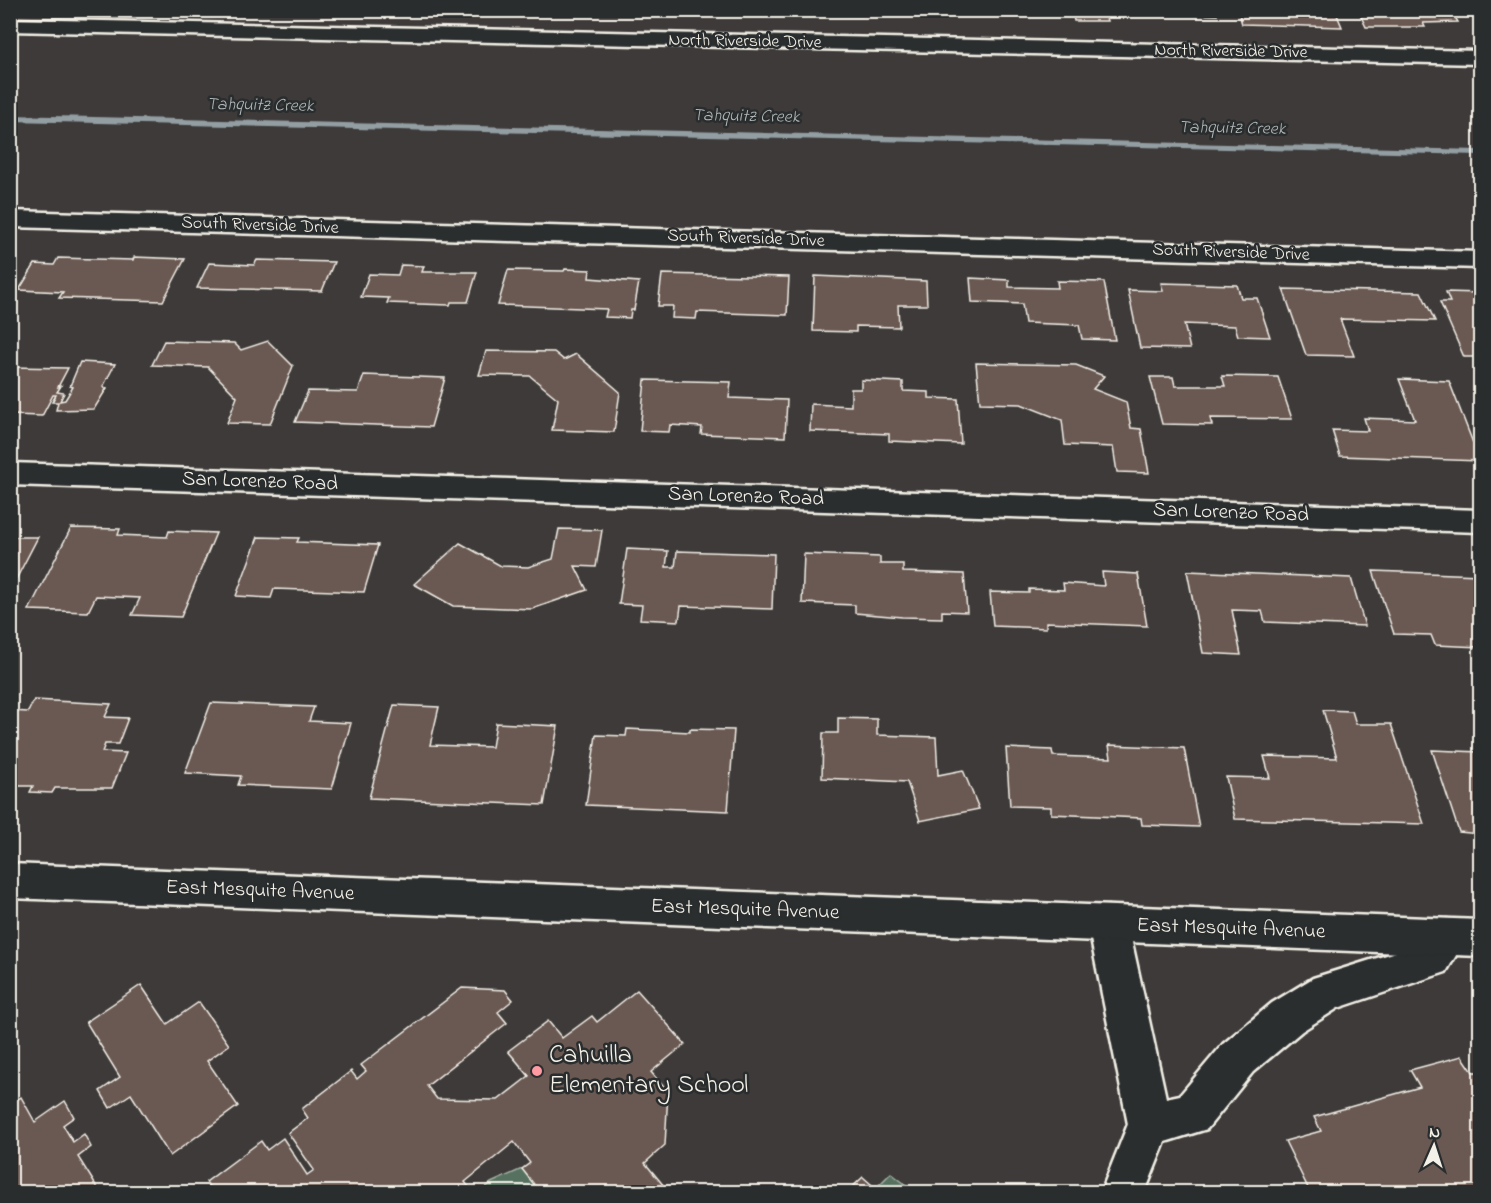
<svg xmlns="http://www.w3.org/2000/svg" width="1491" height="1203" viewBox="0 0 1491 1203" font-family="'Indie Flower',sans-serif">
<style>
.green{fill:#56715f;stroke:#a5b1a4;stroke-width:1.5}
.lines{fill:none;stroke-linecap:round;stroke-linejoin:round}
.stream{fill:#939ea3;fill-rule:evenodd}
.building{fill:#6a5952;stroke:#f4f1e8;stroke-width:1.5}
.street-casing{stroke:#f4f1e8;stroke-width:5}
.secondary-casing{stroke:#f4f1e8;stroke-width:5}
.street{fill:#2a2d2e;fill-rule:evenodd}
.secondary{fill:#2a2d2e;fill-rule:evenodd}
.poi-dot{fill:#ff9aa2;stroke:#2a2d2e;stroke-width:2}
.labels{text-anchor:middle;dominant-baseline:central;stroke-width:5;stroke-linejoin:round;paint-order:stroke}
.far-street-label{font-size:18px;fill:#f4f1e8;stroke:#2a2d2e}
.far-water-label{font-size:18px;font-style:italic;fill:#b3b9ba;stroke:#2a2d2e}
.street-label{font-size:21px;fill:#f4f1e8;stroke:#2a2d2e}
.near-poi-label{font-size:26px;fill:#f4f1e8;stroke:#2a2d2e;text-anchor:start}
</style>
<rect width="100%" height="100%" fill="#3d3a39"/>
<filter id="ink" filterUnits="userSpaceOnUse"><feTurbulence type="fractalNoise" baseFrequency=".0167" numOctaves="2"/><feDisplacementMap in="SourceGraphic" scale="12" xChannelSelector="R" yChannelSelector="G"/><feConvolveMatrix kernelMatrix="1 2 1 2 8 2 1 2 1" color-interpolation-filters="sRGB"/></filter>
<g filter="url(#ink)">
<!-- green -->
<g class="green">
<polygon points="522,1169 540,1192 480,1192 491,1183"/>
<polygon points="891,1173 915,1192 880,1192 876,1188"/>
</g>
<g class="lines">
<!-- stream -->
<polygon class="stream" points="10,115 1480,150 1480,155 10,121"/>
</g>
<!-- building -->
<g class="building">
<polygon points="771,10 862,10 862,16 771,14"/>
<polygon points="885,10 970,10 971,14 885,12"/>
<polygon points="1072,10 1104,10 1107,21 1074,21"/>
<polygon points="1134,10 1216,10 1217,15 1134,12"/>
<polygon points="1238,10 1335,10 1342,27 1242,24"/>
<polygon points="1358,10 1452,12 1458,22 1423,23 1425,27 1366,27"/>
<polygon points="134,257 185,259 163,301 59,298 63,292 19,290 35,264 54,265 58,258 133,260"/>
<polygon points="257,260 334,262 322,291 197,288 209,263 254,265"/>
<polygon points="401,265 424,266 422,272 477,272 468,302 451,302 450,305 387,303 389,298 361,297 369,274 398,275"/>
<polygon points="565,269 590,270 589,278 639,282 634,310 631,310 630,318 605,317 607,309 498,305 508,270 564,271"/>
<polygon points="662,274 789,277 787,315 697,312 696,319 672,318 673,306 658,306"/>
<polygon points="815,276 926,281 927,305 898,305 899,327 856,326 856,332 813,331"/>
<polygon points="970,278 1009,280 1009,287 1058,288 1057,281 1104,282 1115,340 1082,339 1079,325 1025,323 1022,304 972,302"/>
<polygon points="1161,283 1237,285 1241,298 1257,298 1270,337 1238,336 1235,326 1184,324 1190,349 1140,348 1128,290 1163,291"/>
<polygon points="1283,289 1421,292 1435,321 1340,319 1354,356 1306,355"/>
<polygon points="1446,292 1480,293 1480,357 1464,357 1440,302 1450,302"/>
<polygon points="164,341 234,343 241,350 268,341 293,366 270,424 227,423 237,397 208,367 152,365"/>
<polygon points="486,351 554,352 564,360 576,354 620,392 614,432 552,430 558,399 530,376 479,375"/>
<polygon points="80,362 115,364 103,387 107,388 94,409 56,410 58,402 52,402 56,395 53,395 42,416 10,415 10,367 68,368 58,387 61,386 57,392 64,393 60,401 65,400 73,387 70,386"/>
<polygon points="976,363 1076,365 1104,376 1093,389 1126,402 1131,428 1141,429 1149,473 1117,472 1113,447 1065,445 1062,420 1021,404 980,403"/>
<polygon points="364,375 445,378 431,427 295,422 308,391 358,392"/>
<polygon points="1222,376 1278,377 1292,419 1210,418 1212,425 1162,424 1150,377 1173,377 1175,386 1225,386"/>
<polygon points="1399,379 1449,381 1480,461 1340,456 1332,430 1368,431 1364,418 1415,420"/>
<polygon points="645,380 731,382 729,398 787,400 785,437 701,434 702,427 670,425 669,432 640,431"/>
<polygon points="861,380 903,382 903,391 929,392 929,398 958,399 961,444 889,441 889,434 810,431 811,404 851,406 851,389 861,389"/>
<polygon points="71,528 120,529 118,535 167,537 169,531 216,533 181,617 132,615 140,598 96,596 88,612 29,610"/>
<polygon points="559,529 602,530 596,567 575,566 587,590 532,609 453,606 414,584 460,543 501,566 528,567 553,559"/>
<polygon points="10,537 38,537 10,591"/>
<polygon points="258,537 299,538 297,542 378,545 364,592 274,589 271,598 236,596"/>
<polygon points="627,549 668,551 666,567 675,567 677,551 774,554 772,609 681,606 679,621 640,619 642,605 619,604"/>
<polygon points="804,554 880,557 880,564 903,564 903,572 964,574 967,612 942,611 942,618 902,617 855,613 855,605 802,603"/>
<polygon points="1187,571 1351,578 1365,626 1265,622 1262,611 1232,610 1241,655 1203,653"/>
<polygon points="1373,571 1480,575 1480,647 1435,645 1431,635 1394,634"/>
<polygon points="1102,572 1138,574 1147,626 1046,622 1046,628 993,626 990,592 1029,593 1029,589 1064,590 1063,583 1104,586"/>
<polygon points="34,700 111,704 105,717 128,718 118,744 105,744 102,752 126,753 112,788 55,788 52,793 30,792 33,786 10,786 10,711 28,712"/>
<polygon points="211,703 314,707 309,721 351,723 332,789 238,785 241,776 185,773"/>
<polygon points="394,705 439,707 430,745 492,747 496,723 558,726 544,805 369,798"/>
<polygon points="1323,710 1352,711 1356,724 1391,724 1424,824 1235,819 1226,777 1270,778 1264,756 1337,758"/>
<polygon points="838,718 877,719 877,735 936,737 938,775 963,770 979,809 920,821 907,782 822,778 823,733 838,733"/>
<polygon points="627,729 690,732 690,729 734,730 728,811 586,805 596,735 626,736"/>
<polygon points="1109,745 1184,748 1199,827 1142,825 1141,818 1051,814 1051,807 1010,806 1006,748 1052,750 1053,756 1111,758"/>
<polygon points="1432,750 1480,752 1480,834 1459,832"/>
<polygon points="141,985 167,1024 199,1002 229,1045 207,1061 238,1106 170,1156 131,1094 110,1108 100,1091 120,1077 86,1022"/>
<polygon points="462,988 505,990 513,1000 498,1012 507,1023 427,1086 437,1099 498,1100 529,1076 508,1051 548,1021 562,1038 592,1016 597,1022 637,990 685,1044 651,1072 668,1092 665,1145 645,1163 669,1192 540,1192 522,1169 530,1163 514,1142 465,1182 469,1187 462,1192 210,1192 212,1191 206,1182 261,1141 267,1150 283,1138 307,1175 314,1170 288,1133 308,1118 302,1109 351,1071 357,1079 366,1071 361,1065"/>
<polygon points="1462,1056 1473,1072 1480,1072 1480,1192 1310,1192 1285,1141 1321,1131 1314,1117 1420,1087 1410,1070"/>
<polygon points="21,1097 35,1122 65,1101 74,1117 63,1125 73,1142 84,1134 91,1147 78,1157 100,1192 10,1192 10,1104"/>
<polygon points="863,1177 880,1192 847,1192"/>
</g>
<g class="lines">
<defs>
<g id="street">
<polygon points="10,19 1480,51 1480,64 10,31"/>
<polygon points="10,211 1480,252 1480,268 10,227"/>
<polygon points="10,463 1480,510 1480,532 10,485"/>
<polygon points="1108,906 1122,911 1128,924 1166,1098 1180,1095 1223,1044 1272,1003 1313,978 1419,945 1433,924 1447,919 1461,924 1467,937 1446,972 1338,1008 1302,1031 1253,1072 1207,1129 1165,1142 1145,1192 1101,1192 1128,1124 1088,924 1094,911"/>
</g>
<polygon id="secondary" points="10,864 1480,920 1480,956 10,898"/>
</defs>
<!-- street casing -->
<use href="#street" class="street-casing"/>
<!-- secondary casing -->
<use href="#secondary" class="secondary-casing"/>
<!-- street -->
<use href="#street" class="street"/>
<!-- secondary -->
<use href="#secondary" class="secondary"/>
</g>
</g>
<!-- markers -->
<circle class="poi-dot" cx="537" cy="1071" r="6"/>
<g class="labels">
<!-- far-street labels -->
<g class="far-street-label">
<text transform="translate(745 42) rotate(1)">North Riverside Drive</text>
<text transform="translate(1231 52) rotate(1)">North Riverside Drive</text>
<text transform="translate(260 226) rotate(2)">South Riverside Drive</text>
<text transform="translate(746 239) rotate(2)">South Riverside Drive</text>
<text transform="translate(1231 253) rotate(2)">South Riverside Drive</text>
</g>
<!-- far-water labels -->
<g class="far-water-label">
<text transform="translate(260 106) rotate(1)">Tahquitz Creek</text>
<text transform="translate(746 117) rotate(1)">Tahquitz Creek</text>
<text transform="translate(1232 129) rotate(1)">Tahquitz Creek</text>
</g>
<!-- street labels -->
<g class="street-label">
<text transform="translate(260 482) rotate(2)">San Lorenzo Road</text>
<text transform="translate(746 497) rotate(2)">San Lorenzo Road</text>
<text transform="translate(1231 513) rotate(2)">San Lorenzo Road</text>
<text transform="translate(260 891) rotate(2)">East Mesquite Avenue</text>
<text transform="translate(745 910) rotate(2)">East Mesquite Avenue</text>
<text transform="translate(1231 929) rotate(2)">East Mesquite Avenue</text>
</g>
<!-- near-poi labels -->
<g class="near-poi-label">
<text x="549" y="1056">Cahuilla<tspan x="549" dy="30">Elementary School</tspan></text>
</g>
</g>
<!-- margin -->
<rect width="1491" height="1203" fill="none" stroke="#2a2d2e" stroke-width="36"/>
<rect x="18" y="18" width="1455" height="1167" fill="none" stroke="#f4f1e8" stroke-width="2" filter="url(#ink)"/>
<!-- north arrow -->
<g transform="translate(1434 1146) rotate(3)" stroke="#2a2d2e" stroke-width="4.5" paint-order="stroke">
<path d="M0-4.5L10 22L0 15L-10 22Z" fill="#f4f1e8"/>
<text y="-9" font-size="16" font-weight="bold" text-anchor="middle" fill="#f4f1e8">N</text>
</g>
</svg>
